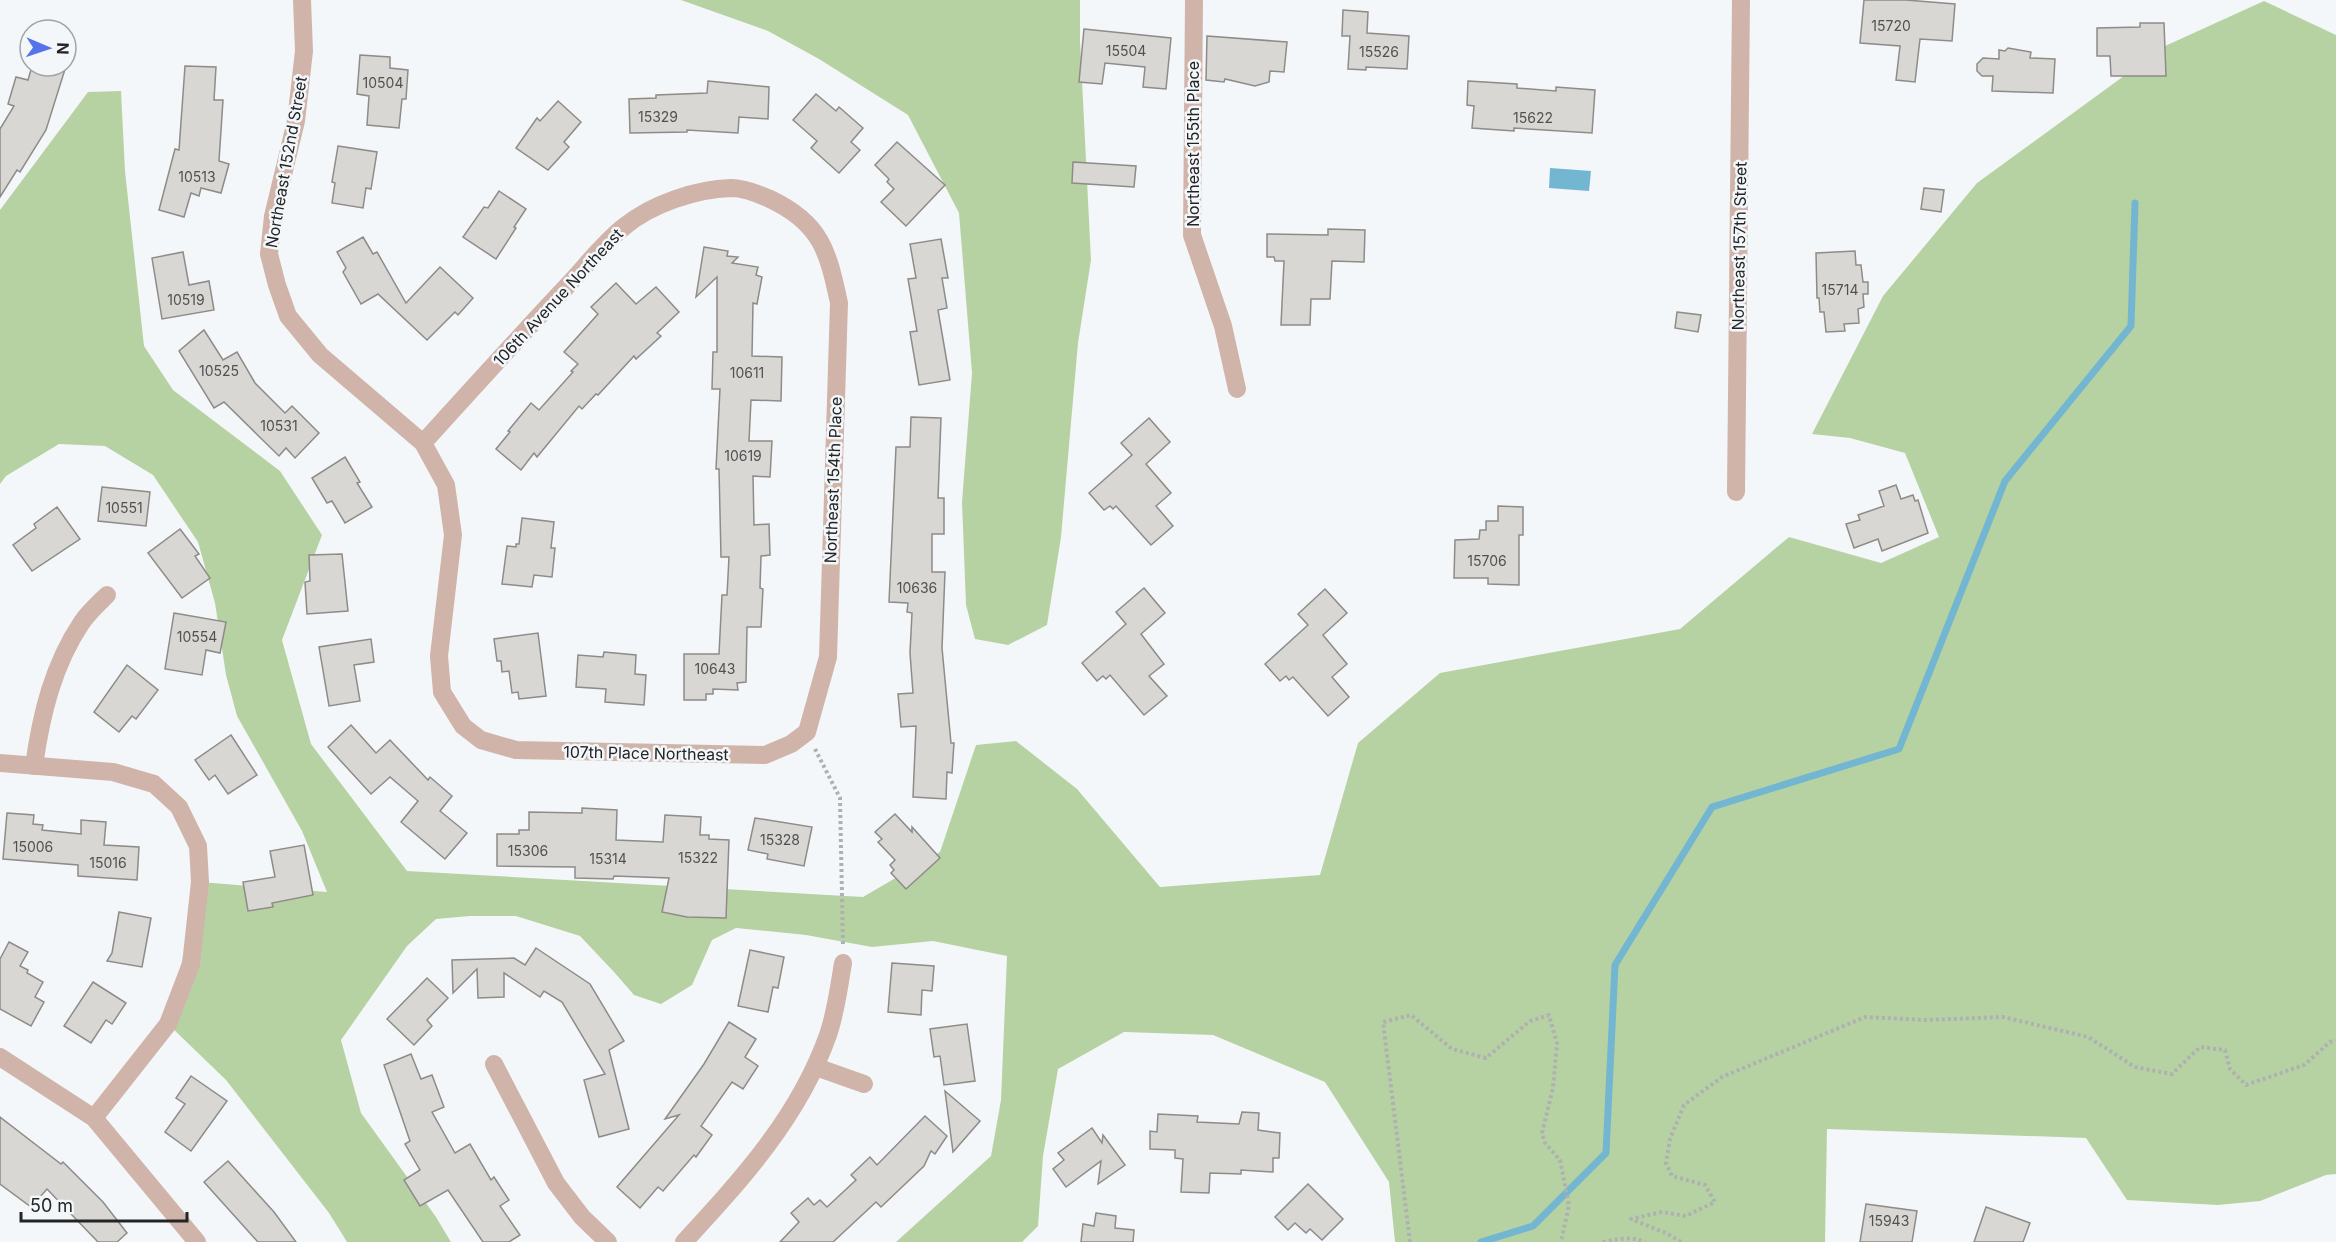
<svg xmlns="http://www.w3.org/2000/svg" width="2336" height="1242" viewBox="0 0 2336 1242" font-family="Inter,sans-serif">
<style>
.green{fill:#b7d2a2}
.water{fill:#73b6d2}
.lines{fill:none;stroke-linecap:round;stroke-linejoin:round}
.stream{stroke:#73b6d2;stroke-width:7}
.building{fill:#d9d7d4;stroke:#8e8b88;stroke-width:1.5}
.path{stroke:#aeb0b2;stroke-width:4;stroke-dasharray:3 3;stroke-linecap:butt}
.street{stroke:#d0b4a9;stroke-width:18}
.labels{text-anchor:middle;dominant-baseline:central;stroke-width:5;stroke-linejoin:round;paint-order:stroke}
.number-label{font-size:14px;fill:#505151}
.street-label{font-size:16px;fill:#232425;stroke:#f4f7fa}
</style>
<rect width="100%" height="100%" fill="#f4f7fa"/>
<!-- green -->
<g class="green">
<polygon points="681,0 1080,0 1080,40 1091,260 1078,343 1061,537 1047,625 1008,645 975,639 966,605 962,502 972,373 959,213 908,115 819,59 768,31"/>
<polygon points="2264,1 2336,35 2336,1174 2326,1175 2260,1201 2218,1205 2127,1200 2086,1138 1827,1129 1825,1242 1395,1242 1389,1182 1325,1082 1213,1035 1124,1032 1058,1069 1043,1156 1038,1226 1022,1242 896,1242 991,1156 1001,1100 1007,956 933,941 872,947 806,935 736,928 712,940 692,985 661,1004 634,995 614,972 580,936 516,916 470,916 436,919 407,946 341,1040 361,1113 436,1217 451,1242 347,1242 329,1213 226,1080 168,1024 200,882 327,892 302,831 237,716 226,675 215,603 198,542 153,475 105,446 59,444 6,476 0,484 0,210 88,92 121,91 125,171 144,346 173,390 280,471 322,535 282,640 311,744 407,871 863,897 940,852 976,745 1016,741 1077,789 1160,887 1320,875 1358,743 1440,673 1680,629 1789,537 1881,563 1939,537 1905,453 1850,438 1812,434 1883,296 1977,183 2165,46"/>
</g>
<!-- water -->
<polygon class="water" points="1550,168 1591,171 1589,191 1549,188"/>
<g class="lines">
<!-- stream -->
<polyline class="stream" points="1481,1242 1533,1226 1606,1153 1615,965 1712,807 1899,749 2005,481 2131,326 2135,203"/>
</g>
<!-- building -->
<g class="building">
<polygon points="1864,0 1906,0 1955,4 1952,41 1920,39 1915,82 1896,80 1900,46 1860,43"/>
<polygon points="1343,10 1368,12 1367,33 1409,36 1407,69 1366,67 1366,70 1348,69 1350,36 1342,36"/>
<polygon points="2140,23 2164,23 2166,76 2111,76 2110,56 2097,56 2097,28 2140,27"/>
<polygon points="1084,29 1171,38 1166,89 1143,87 1145,67 1105,63 1102,84 1079,82"/>
<polygon points="1207,36 1287,42 1284,72 1270,71 1269,82 1255,86 1225,79 1224,82 1206,80"/>
<polygon points="2008,48 2031,52 2030,58 2055,59 2053,93 1992,91 1993,76 1982,76 1977,71 1977,64 1983,58 1999,59 1999,50 2005,51"/>
<polygon points="360,55 390,57 390,68 408,70 406,99 402,99 399,128 367,125 369,96 357,94"/>
<polygon points="32,66 66,66 46,130 20,172 17,170 0,197 0,129 14,106 8,104 16,77 28,80"/>
<polygon points="185,66 216,67 214,100 223,100 219,161 229,164 221,193 201,188 199,196 191,193 184,217 159,210 175,149 179,150"/>
<polygon points="708,81 769,87 768,119 739,117 738,133 687,130 687,132 630,133 629,99 656,98 656,95 707,93"/>
<polygon points="1468,81 1517,84 1517,88 1556,91 1556,87 1595,90 1592,133 1514,128 1514,131 1472,128 1474,106 1467,105"/>
<polygon points="816,94 836,111 839,107 863,128 851,142 860,150 839,173 811,148 817,141 793,120"/>
<polygon points="558,101 581,122 564,142 569,147 548,170 516,148 537,118 540,121"/>
<polygon points="897,142 945,185 906,226 881,202 894,189 887,182 889,179 875,165"/>
<polygon points="338,146 377,152 371,189 366,188 363,208 332,203 335,183 332,182"/>
<polygon points="1073,162 1136,166 1134,187 1072,183"/>
<polygon points="1924,188 1944,190 1941,212 1921,209"/>
<polygon points="499,191 526,209 514,227 516,228 496,259 463,237 484,207 488,208"/>
<polygon points="1328,229 1365,230 1364,262 1332,261 1330,299 1311,299 1310,325 1281,325 1284,261 1275,261 1274,257 1267,257 1267,234 1328,235"/>
<polygon points="363,237 373,254 377,252 406,303 440,267 473,298 458,315 455,312 427,340 378,294 361,304 343,272 346,268 337,252"/>
<polygon points="941,239 948,278 942,278 947,308 938,310 950,380 919,385 910,332 917,331 908,279 916,278 910,244"/>
<polygon points="704,247 728,251 727,256 738,257 732,263 758,267 756,275 762,277 757,304 753,303 752,356 782,357 781,401 751,400 749,441 772,441 770,477 753,476 754,525 769,524 770,555 761,556 760,588 763,589 761,627 747,627 746,682 737,683 738,690 713,689 713,694 706,694 706,700 684,700 684,654 719,654 722,595 727,595 729,557 721,557 719,469 716,469 720,389 712,389 713,352 717,352 717,277 696,297"/>
<polygon points="1855,251 1856,265 1861,265 1863,282 1868,282 1868,294 1863,294 1864,307 1858,309 1859,323 1844,324 1845,331 1826,332 1824,312 1820,312 1819,298 1817,298 1816,253"/>
<polygon points="183,252 189,285 209,281 214,310 162,319 152,258"/>
<polygon points="616,283 636,304 656,287 679,312 657,333 661,336 636,359 634,356 598,395 596,394 582,409 579,406 537,457 534,453 521,470 496,449 510,432 508,431 531,403 539,410 573,372 571,371 578,364 564,352 598,314 591,307"/>
<polygon points="1677,312 1701,315 1698,332 1675,328"/>
<polygon points="204,330 223,360 237,352 255,383 285,413 292,406 319,433 295,458 286,448 279,456 224,402 214,408 179,351"/>
<polygon points="911,417 941,418 938,498 944,498 944,534 932,534 932,572 945,572 942,648 951,743 954,743 952,773 947,772 946,799 913,797 916,726 901,727 898,694 913,693 910,653 912,613 907,612 908,603 889,602 896,447 910,447"/>
<polygon points="1149,418 1170,442 1146,464 1171,493 1156,506 1173,526 1151,545 1116,506 1113,509 1110,506 1104,510 1089,493 1132,455 1121,443"/>
<polygon points="345,457 360,482 357,483 372,507 345,523 332,501 327,503 312,478"/>
<polygon points="1896,485 1901,499 1913,495 1915,501 1918,500 1928,533 1882,551 1878,539 1854,548 1846,524 1860,520 1858,515 1884,506 1879,491"/>
<polygon points="102,487 150,492 146,526 98,521"/>
<polygon points="1498,506 1523,507 1523,535 1519,535 1519,585 1488,584 1488,578 1454,578 1455,540 1479,539 1480,530 1486,530 1486,521 1498,521"/>
<polygon points="57,507 80,539 32,571 13,545 36,528 34,524"/>
<polygon points="522,518 554,522 551,548 555,548 552,577 534,575 532,587 502,584 507,546 516,547 516,544 519,544"/>
<polygon points="180,529 199,554 195,556 210,578 182,598 148,553"/>
<polygon points="342,554 348,611 307,614 305,582 310,581 309,555"/>
<polygon points="1144,588 1165,613 1141,634 1164,664 1149,676 1167,696 1144,715 1110,675 1106,679 1103,676 1097,681 1082,663 1126,624 1116,612"/>
<polygon points="1325,589 1347,613 1323,635 1347,664 1332,677 1349,697 1328,716 1293,677 1289,680 1286,676 1280,681 1265,664 1308,625 1298,614"/>
<polygon points="174,613 226,622 220,653 206,650 202,675 165,669"/>
<polygon points="538,633 546,696 519,699 518,692 512,693 509,671 502,672 501,661 497,661 494,639"/>
<polygon points="371,639 374,662 354,665 360,701 329,706 319,647"/>
<polygon points="604,652 636,655 635,674 646,675 644,705 605,702 606,689 576,687 578,655 603,657"/>
<polygon points="127,665 158,690 136,719 132,716 119,732 94,712"/>
<polygon points="351,725 376,753 390,740 428,780 430,777 452,796 440,811 467,833 445,859 401,822 418,801 390,777 371,794 328,747"/>
<polygon points="231,735 257,775 228,794 215,775 209,780 195,760"/>
<polygon points="582,808 617,810 616,840 663,842 665,815 701,817 700,835 709,835 709,839 729,840 726,918 687,917 662,912 669,878 614,876 613,879 575,878 575,867 497,866 497,834 519,834 519,830 529,830 529,812 582,813"/>
<polygon points="7,813 34,815 33,824 43,825 42,830 81,834 81,820 106,822 104,845 139,847 137,880 78,876 78,865 3,859"/>
<polygon points="895,814 912,832 912,827 940,858 906,889 891,873 894,870 890,865 895,860 878,842 882,839 875,832"/>
<polygon points="755,818 812,827 804,866 767,859 768,854 748,850"/>
<polygon points="304,845 313,895 272,903 273,907 248,911 243,882 275,877 270,851"/>
<polygon points="119,912 151,918 142,967 107,961 112,953"/>
<polygon points="9,942 28,952 20,966 28,970 27,973 43,982 35,997 44,1002 31,1026 0,1009 0,959"/>
<polygon points="536,948 590,984 624,1041 609,1050 629,1129 599,1137 584,1080 605,1074 562,1002 544,991 540,997 504,973 504,997 478,998 477,969 453,993 452,960 514,958 525,965"/>
<polygon points="750,950 784,957 778,988 773,987 768,1012 738,1006"/>
<polygon points="892,963 934,966 932,991 922,990 921,1015 888,1012"/>
<polygon points="427,978 448,998 427,1020 432,1026 414,1045 387,1019"/>
<polygon points="93,982 126,1003 112,1024 106,1020 91,1043 64,1026"/>
<polygon points="729,1022 756,1039 745,1057 758,1066 743,1089 732,1082 701,1126 712,1135 696,1157 694,1155 663,1191 658,1187 640,1208 617,1187 679,1115 665,1119 704,1064"/>
<polygon points="967,1024 975,1081 944,1085 940,1056 934,1057 930,1029"/>
<polygon points="411,1054 421,1079 432,1075 444,1107 432,1112 455,1153 470,1144 491,1180 494,1177 509,1200 500,1206 520,1235 509,1242 483,1242 448,1190 420,1206 404,1180 420,1170 405,1144 410,1141 384,1065"/>
<polygon points="191,1076 227,1101 191,1151 165,1132 185,1104 176,1098"/>
<polygon points="945,1091 980,1121 953,1152"/>
<polygon points="1242,1112 1259,1113 1258,1130 1280,1133 1279,1158 1273,1158 1273,1172 1241,1170 1241,1174 1210,1173 1209,1193 1181,1192 1183,1159 1175,1158 1175,1150 1150,1149 1150,1131 1157,1132 1158,1114 1198,1116 1197,1122 1239,1124"/>
<polygon points="925,1116 947,1136 935,1154 931,1151 924,1166 881,1207 876,1202 833,1242 780,1242 799,1222 791,1213 808,1198 814,1205 820,1200 827,1207 856,1180 851,1175 870,1157 877,1165"/>
<polygon points="0,1117 61,1164 63,1162 103,1202 127,1233 117,1242 98,1242 47,1189 31,1207 0,1184"/>
<polygon points="1092,1128 1102,1143 1103,1135 1125,1165 1098,1184 1101,1161 1066,1187 1053,1169 1064,1160 1058,1153"/>
<polygon points="228,1161 274,1212 296,1242 258,1242 204,1182"/>
<polygon points="1308,1184 1343,1219 1322,1240 1310,1229 1306,1233 1295,1223 1288,1230 1275,1217"/>
<polygon points="1866,1204 1917,1211 1912,1242 1860,1242"/>
<polygon points="1986,1207 2030,1223 2023,1242 1974,1242"/>
<polygon points="1096,1213 1116,1216 1115,1228 1134,1230 1133,1242 1081,1242 1083,1224 1094,1226"/>
</g>
<g class="lines">
<!-- path -->
<g class="path">
<polyline points="815,749 840,798 843,945"/>
<polyline points="1410,1242 1383,1022 1411,1015 1452,1049 1486,1058 1530,1021 1549,1015 1557,1044 1553,1088 1542,1133 1545,1143 1560,1160 1569,1205 1561,1242"/>
<path d="M1603 1242C1616 1239 1633 1236 1645 1242"/>
<polyline points="1681,1242 1668,1234 1631,1219 1662,1212 1686,1216 1715,1202 1705,1185 1672,1176 1666,1163 1670,1139 1684,1105 1722,1077 1865,1017 1926,1020 2003,1017 2088,1037 2135,1067 2172,1074 2200,1047 2225,1050 2230,1069 2246,1085 2304,1065 2330,1042 2336,1041"/>
</g>
<!-- street -->
<g class="street">
<path d="M302 0 304 51 296 121 273 216 269 254 277 285 288 316 320 355 423 443 446 485 453 535 439 656 442 692 463 726 481 740 516 750 765 755 791 744 807 732 828 657 839 303C828 251 821 223 770 199 759 194 743 188 731 188 696 189 652 204 625 226 604 242 586 266 568 285 519 337 471 390 423 443"/>
<polyline points="1194,0 1192,235 1223,326 1237,389"/>
<polyline points="1736,492 1741,0"/>
<polyline points="0,763 113,772 154,784 179,807 198,846 200,882 191,964 168,1024 94,1118"/>
<path d="M34 766C41 715 53 665 82 622 89 612 99 603 107 595"/>
<polyline points="0,1057 94,1118 197,1242"/>
<polyline points="494,1064 556,1183 582,1217 608,1242"/>
<polyline points="816,1067 864,1084"/>
<path d="M684 1242C742 1179 799 1117 828 1035 836 1012 839 987 843 963"/>
</g>
</g>
<g class="labels">
<!-- number labels -->
<g class="number-label">
<text x="1891" y="25">15720</text>
<text x="1126" y="50">15504</text>
<text x="1379" y="51">15526</text>
<text x="383" y="82">10504</text>
<text x="658" y="116">15329</text>
<text x="1533" y="117">15622</text>
<text x="197" y="176">10513</text>
<text x="1840" y="289">15714</text>
<text x="186" y="299">10519</text>
<text x="219" y="370">10525</text>
<text x="747" y="372">10611</text>
<text x="279" y="425">10531</text>
<text x="743" y="455">10619</text>
<text x="124" y="507">10551</text>
<text x="1487" y="560">15706</text>
<text x="917" y="587">10636</text>
<text x="197" y="636">10554</text>
<text x="715" y="668">10643</text>
<text x="780" y="839">15328</text>
<text x="33" y="846">15006</text>
<text x="528" y="850">15306</text>
<text x="698" y="857">15322</text>
<text x="608" y="858">15314</text>
<text x="108" y="862">15016</text>
<text x="1889" y="1220">15943</text>
</g>
<!-- street labels -->
<g class="street-label">
<text transform="translate(1193 144) rotate(-90)">Northeast 155th Place</text>
<text transform="translate(286 162) rotate(-80)">Northeast 152nd Street</text>
<text transform="translate(1739 246) rotate(-89)">Northeast 157th Street</text>
<text transform="translate(558 297) rotate(-47)">106th Avenue Northeast</text>
<text transform="translate(833 480) rotate(-88)">Northeast 154th Place</text>
<text transform="translate(646 753) rotate(1)">107th Place Northeast</text>
</g>
</g>
<!-- north arrow -->
<g transform="translate(48 48) rotate(92)"><circle r="28" fill="#f4f7fa" stroke="#a0a3a5" stroke-width="1.5"/>
<path d="M0-4.5L10 22L0 15L-10 22Z" fill="#5674ea"/>
<text y="-9" font-size="16" font-weight="bold" text-anchor="middle" fill="#232425">N</text>
</g>
<!-- scale -->
<path d="M21 1212v9h166v-9" fill="none" stroke="#232425" stroke-width="3"/>
<text x="30" y="1212" font-size="18" fill="#232425" stroke="#f4f7fa" stroke-width="4.5" paint-order="stroke">50 m</text>
</svg>
